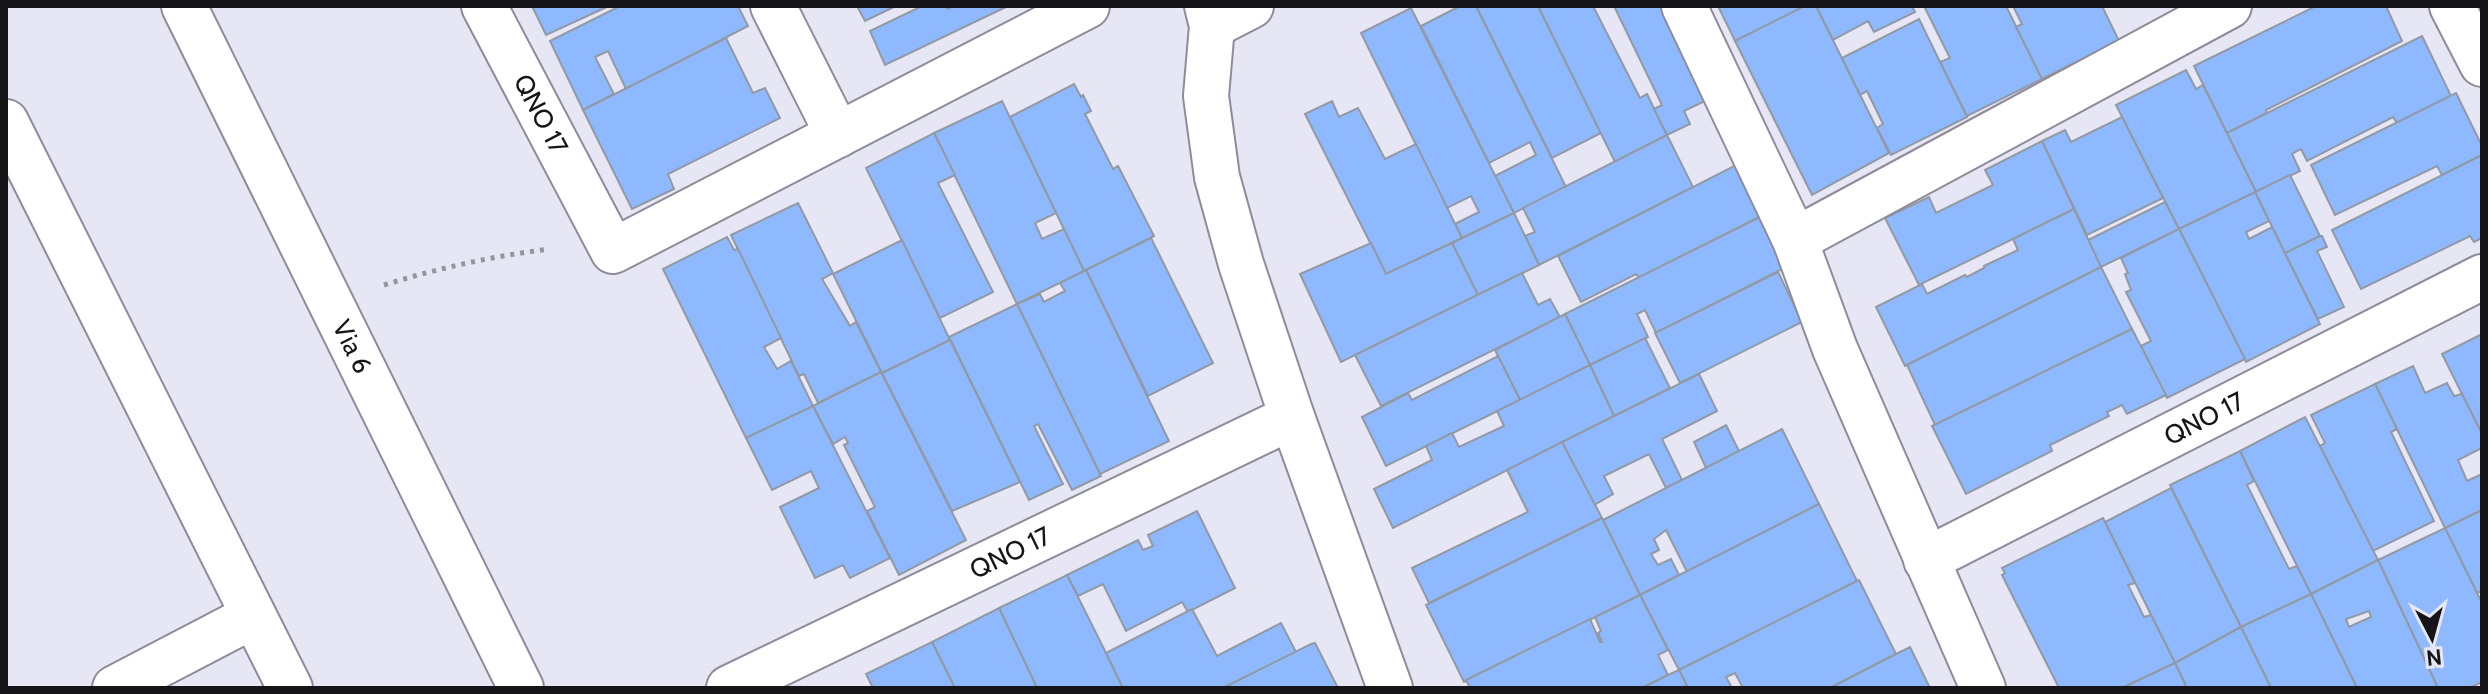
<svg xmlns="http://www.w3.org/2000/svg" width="2488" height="694" viewBox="0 0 2488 694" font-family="Cabin,sans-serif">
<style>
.building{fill:#8fb9ff;stroke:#9299a5;stroke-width:2;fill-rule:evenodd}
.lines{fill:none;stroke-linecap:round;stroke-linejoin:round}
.minor-casing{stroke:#8e8c9a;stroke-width:48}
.tertiary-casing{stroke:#8e8c9a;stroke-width:48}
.secondary-casing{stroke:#8e8c9a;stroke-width:48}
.path{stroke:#95949f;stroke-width:5;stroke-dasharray:4 6;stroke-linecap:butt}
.minor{stroke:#fff;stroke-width:44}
.tertiary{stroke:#fff;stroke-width:44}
.secondary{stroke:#fff;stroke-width:44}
.labels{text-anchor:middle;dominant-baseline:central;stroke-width:6;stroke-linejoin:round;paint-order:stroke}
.street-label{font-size:26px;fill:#151419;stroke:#e7e6f4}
</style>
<rect width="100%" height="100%" fill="#e7e6f4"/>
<!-- building -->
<g class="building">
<polygon points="532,6 609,6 546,35"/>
<polygon points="620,6 738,6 748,26 626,89 608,51 595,57 614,94 583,110 550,41"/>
<polygon points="857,6 896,6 865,21"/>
<polygon points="922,6 946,6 948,9 953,6 1006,7 885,65 870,31"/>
<polygon points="1460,6 1476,6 1566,187 1514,213 1495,176 1536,155 1530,142 1489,163 1421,26"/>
<polygon points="1480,6 1538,6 1601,133 1552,158 1477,8"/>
<polygon points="1538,6 1593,6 1640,98 1647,94 1667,135 1615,162"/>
<polygon points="1614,6 1665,6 1711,98 1684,111 1690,124 1667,135 1654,109 1662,105"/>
<polygon points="1718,6 1805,6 1735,41"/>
<polygon points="1805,6 1816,6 1889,153 1812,195 1735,41"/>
<polygon points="1816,6 1912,6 1915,12 1874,32 1868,21 1833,40"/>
<polygon points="1924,6 2006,6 2042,79 1967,116 1940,62 1950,58"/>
<polygon points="2013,6 2102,6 2119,41 2042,79 2016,27 2022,24"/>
<polygon points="2316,6 2386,6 2402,41 2266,110 2267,113 2227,133 2194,66"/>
<polygon points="1411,8 1514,213 1462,238 1455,224 1479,212 1471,196 1447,208 1361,33"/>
<polygon points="1919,19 1967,117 1891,155 1877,128 1883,124 1867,91 1860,95 1842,58"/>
<polygon points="2422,36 2451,96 2397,123 2393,117 2307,161 2301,149 2292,154 2300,171 2256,192 2227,133"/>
<polygon points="726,38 753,93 765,88 780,118 668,174 674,189 632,209 583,110"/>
<polygon points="2186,70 2196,89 2203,85 2256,192 2179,229 2116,105"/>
<polygon points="1074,84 1081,97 1083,95 1091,111 1085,114 1113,169 1118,166 1154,236 1084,271 1010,117"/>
<polygon points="2456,93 2482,146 2482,155 2442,175 2437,166 2335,215 2311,165"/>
<polygon points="1002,101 1056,213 1035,223 1042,239 1064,229 1084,271 1017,304 934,133"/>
<polygon points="1332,101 1339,117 1358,108 1385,159 1416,144 1462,238 1386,274 1305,114"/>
<polygon points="2122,117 2163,198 2087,235 2042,141 2065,130 2071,142"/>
<polygon points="934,133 955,175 938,183 993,292 940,318 866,168"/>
<polygon points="1667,135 1693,187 1539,265 1525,236 1535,232 1523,208"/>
<polygon points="2042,141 2074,209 1919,285 1885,218 1929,197 1936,213 1993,185 1985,170"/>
<polygon points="2482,155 2482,238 2474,242 2470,236 2361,289 2332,230"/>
<polygon points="1738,164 1763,215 1639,278 1636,274 1581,302 1558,256"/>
<polygon points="2290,175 2320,236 2285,253 2255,192"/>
<polygon points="2255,192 2269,221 2246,232 2249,239 2272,227 2320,324 2246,362 2179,229"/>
<polygon points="2165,202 2179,229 2101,267 2088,240"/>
<polygon points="798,203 833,273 822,279 850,326 856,322 881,372 818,403 804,374 799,376 731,235"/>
<polygon points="2074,209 2101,267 1905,366 1876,307 1922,284 1927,294 1965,275 1967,277 1984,268 1984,266 2018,250 2013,239"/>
<polygon points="1514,213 1539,265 1478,295 1452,243"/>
<polygon points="1760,217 1784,268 1656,333 1645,310 1637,314 1648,337 1590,365 1565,314"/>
<polygon points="2179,229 2245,359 2167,398 2141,346 2151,341 2126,292 2131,290 2125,274 2128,273 2121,258"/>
<polygon points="2320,236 2322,236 2327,247 2317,251 2344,307 2318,319 2285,253"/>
<polygon points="727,237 734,250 738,249 781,338 764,347 777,369 791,361 813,406 746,438 663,269"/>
<polygon points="1151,238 1213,363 1148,396 1086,270"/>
<polygon points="902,240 950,340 882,373 833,274"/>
<polygon points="1371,243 1386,274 1452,243 1478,295 1341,362 1300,274"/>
<polygon points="2101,267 2132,329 1935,425 1907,365"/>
<polygon points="1086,270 1169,441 1100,474 1017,304 1040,294 1044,302 1065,291 1060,283"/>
<polygon points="1778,272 1802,322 1680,383 1655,333"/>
<polygon points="1522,273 1538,305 1550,299 1560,317 1381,406 1355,355"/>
<polygon points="1017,304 1101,476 1072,490 1038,424 1034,426 1063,484 1029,500 949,337"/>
<polygon points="1565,314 1590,365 1520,400 1495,350"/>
<polygon points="2132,329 2166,395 2127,414 2122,405 2107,412 2109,416 2050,445 2052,451 1966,494 1932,426"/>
<polygon points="2482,334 2482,434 2442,354"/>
<polygon points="1645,338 1670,388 1614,416 1590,365"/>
<polygon points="950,340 1020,482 952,511 882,373"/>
<polygon points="1498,356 1520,400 1386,466 1362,417 1408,393 1412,400"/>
<polygon points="1590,365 1614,416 1393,528 1374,489 1432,460 1426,446 1452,433 1459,447 1504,426 1497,411"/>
<polygon points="2413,366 2425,393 2447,383 2454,396 2462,394 2482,434 2482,448 2458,460 2467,481 2482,474 2482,510 2445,528 2375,384"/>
<polygon points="881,372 966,540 899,575 867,511 875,507 844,445 848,443 845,437 833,444 813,406"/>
<polygon points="1699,374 1717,411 1662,439 1682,480 1666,488 1649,454 1604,476 1613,494 1594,505 1562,442"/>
<polygon points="2375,384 2397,429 2391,432 2434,521 2373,551 2320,446 2325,443 2311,415"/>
<polygon points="813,406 890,558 850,578 843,565 815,578 780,507 819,488 811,471 772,490 746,438"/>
<polygon points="2305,417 2378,560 2311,594 2240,451"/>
<polygon points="1726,425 1739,451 1706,468 1694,442"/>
<polygon points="1782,429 1819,504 1687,572 1666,530 1654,539 1659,550 1651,554 1658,565 1671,559 1679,575 1640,595 1603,520"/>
<polygon points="1562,442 1602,518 1429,603 1412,568 1528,512 1507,470"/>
<polygon points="2240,451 2254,481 2247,485 2289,569 2297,566 2311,594 2241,627 2170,485"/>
<polygon points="2171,488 2241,627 2175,663 2105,522"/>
<polygon points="1819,504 1857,581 1679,670 1640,595"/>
<polygon points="2482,510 2482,591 2477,593 2445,528"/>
<polygon points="1197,511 1235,588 1188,612 1182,602 1126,631 1103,584 1078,596 1067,575 1138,540 1143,550 1153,546 1148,535"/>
<polygon points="1602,518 1640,595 1464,682 1426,605"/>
<polygon points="2103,518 2135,583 2128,585 2144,617 2151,615 2175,663 2122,688 2059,688 2002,575 2005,573 2002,568"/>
<polygon points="2445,528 2482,603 2482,682 2469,688 2438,688 2378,560"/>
<path d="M2378 560 2438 688H2357L2311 594ZM2369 611 2371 617 2349 627 2346 619Z"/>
<polygon points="1067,575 1106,653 1123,688 1037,688 999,608"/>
<polygon points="1859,580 1896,654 1830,688 1743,688 1735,673 1726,677 1732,688 1688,688 1679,670"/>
<polygon points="2311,594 2357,688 2271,688 2241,627"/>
<polygon points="1640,595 1668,650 1658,655 1668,675 1642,688 1470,688 1466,680 1590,619 1600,642 1602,642 1598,633 1601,631 1595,617"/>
<polygon points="999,608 1037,688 955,688 932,642"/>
<polygon points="1192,609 1217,656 1281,623 1296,652 1223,688 1123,688 1106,653"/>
<polygon points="2241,627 2271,688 2187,688 2175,663"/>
<polygon points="932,642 955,688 873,688 866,674"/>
<polygon points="1315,643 1338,688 1223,688 1311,644"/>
<polygon points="1910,647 1930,688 1830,688 1896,654"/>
<polygon points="2175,663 2187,688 2122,688"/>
<polygon points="1679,670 1688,688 1642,688 1668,675"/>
</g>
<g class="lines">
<defs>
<g id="minor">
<path id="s1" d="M484 6 613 251 1087 6"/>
<polyline points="773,6 838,135"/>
<polyline points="1207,6 1212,26 1206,96 1217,177 1241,264 1292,417 1390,688"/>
<polyline points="1684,6 1795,240 1835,349 1983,688"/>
<polyline points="2452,6 2482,64"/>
<polyline points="1212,26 1251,6"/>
<polyline points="1795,240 2229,6"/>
<path id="s2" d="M1926 560 2482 277"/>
<path id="s3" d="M729 688 1292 417"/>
</g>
<polyline id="tertiary" points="115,688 253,616"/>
<g id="secondary">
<path id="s4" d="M184 6 521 688"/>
<polyline points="6,122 290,688"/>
</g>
</defs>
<!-- minor casing -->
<use href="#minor" class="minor-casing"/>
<!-- tertiary casing -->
<use href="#tertiary" class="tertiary-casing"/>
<!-- secondary casing -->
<use href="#secondary" class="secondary-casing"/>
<!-- path -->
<path class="path" d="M384 285C439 268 493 256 550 249"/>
<!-- minor -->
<use href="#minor" class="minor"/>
<!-- tertiary -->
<use href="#tertiary" class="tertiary"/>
<!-- secondary -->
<use href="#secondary" class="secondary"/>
</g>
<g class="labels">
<!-- street labels -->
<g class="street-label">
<text stroke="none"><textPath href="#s1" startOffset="122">QNO 17</textPath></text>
<text stroke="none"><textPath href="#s4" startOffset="380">Via 6</textPath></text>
<text stroke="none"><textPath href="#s2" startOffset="312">QNO 17</textPath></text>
<text stroke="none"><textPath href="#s3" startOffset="312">QNO 17</textPath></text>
</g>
</g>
<!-- border -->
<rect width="2488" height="694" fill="none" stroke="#151419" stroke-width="16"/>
<!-- north arrow -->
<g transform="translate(2432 638) rotate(174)" stroke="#e7e6f4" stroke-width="6" paint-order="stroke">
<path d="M0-6L14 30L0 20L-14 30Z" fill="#151419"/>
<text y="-12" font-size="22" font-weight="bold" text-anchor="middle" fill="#151419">N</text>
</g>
</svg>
